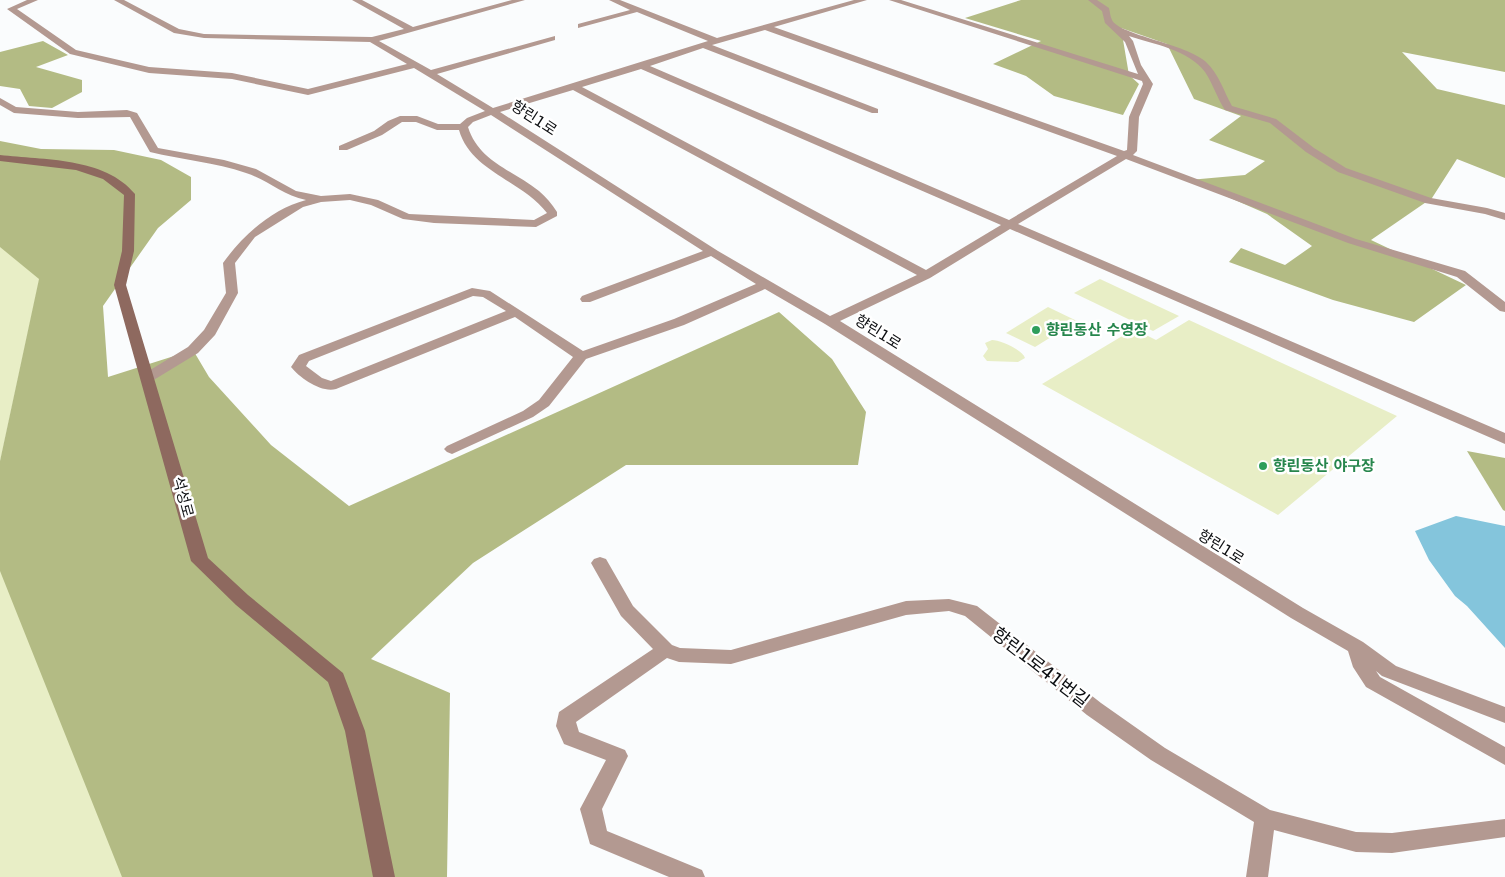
<svg xmlns="http://www.w3.org/2000/svg" width="1505" height="877" viewBox="0 0 1505 877" font-family="'DejaVu Sans','Noto Sans KR',sans-serif">
<style>
.green{fill:#e8eec6}
.forest{fill:#b3bb84}
.water{fill:#84c5dc}
.lines{fill:none;stroke-linecap:round;stroke-linejoin:round}
.street{fill:#b39991;fill-rule:evenodd}
.secondary{fill:#8e695f;fill-rule:evenodd}
.leisure-dot{fill:#2e9e5b;stroke:#fff;stroke-width:2}
.labels{text-anchor:middle;dominant-baseline:central;stroke-width:5;stroke-linejoin:round;paint-order:stroke}
.street-label{font-size:15px;fill:#0b0d10;stroke:#fff}
.leisure-label{font-size:15px;font-weight:bold;fill:#27864d;stroke:#fff;text-anchor:start}
.near-street-label{font-size:18px;fill:#0b0d10;stroke:#fff}
</style>
<rect width="100%" height="100%" fill="#fafcfd"/>
<!-- green -->
<g class="green">
<polygon points="0,233 41,272 0,462"/>
<polygon points="1100,279 1179,316 1153,331 1074,293"/>
<polygon points="1048,307 1077,321 1035,347 1006,333"/>
<polygon points="1189,320 1397,416 1278,515 1042,384 1134,329 1156,340"/>
<path d="M992 340C1000 340 1023 350 1025 358L1018 362 987 361 983 356 988 349 985 343Z"/>
<polygon points="0,564 151,877 0,877"/>
</g>
<!-- forest -->
<g class="forest">
<polygon points="1021,0 1505,0 1505,72 1402,52 1437,89 1505,105 1505,178 1457,159 1432,198 1371,240 1466,285 1414,322 1333,300 1229,262 1241,248 1285,265 1312,246 1267,214 1189,180 1245,175 1265,161 1209,140 1241,116 1194,99 1167,44 1121,28 1129,75 1139,84 1123,115 1054,96 1026,76 993,64 1041,41 965,18"/>
<polygon points="43,41 68,55 36,67 82,80 82,92 52,108 29,106 20,89 0,86 0,52"/>
<polygon points="0,141 41,149 114,150 161,160 191,177 191,200 158,228 103,306 108,377 193,350 209,377 271,445 349,506 779,312 832,359 866,412 858,465 626,465 473,563 371,659 450,693 447,877 122,877 0,571 0,461 39,279 0,247"/>
<polygon points="1467,451 1505,458 1505,511 1503,510"/>
</g>
<!-- water -->
<polygon class="water" points="1456,516 1505,526 1505,648 1467,606 1455,596 1429,560 1415,531"/>
<g class="lines">
<!-- street -->
<g class="street">
<path d="M27 0H38L17 9 76 50 149 67 232 73 308 89 407 64 370 42 204 38 174 33 114 0H124L179 29 204 34 372 37 404 29 352 0H362L413 27 512 0H525L379 41 431 70 555 36V40L437 74 493 108 708 41 637 12 578 28V24L630 10 609 0H620L717 38 854 0H867L774 27 1124 151 1127 150 1129 117 1143 84 1142 81 889 0H901L1138 74 1125 42 1105 23 1102 11 1088 0H1097L1109 8C1110 12 1110 16 1112 20 1119 35 1187 44 1206 62 1219 74 1224 92 1232 106L1276 119 1314 148 1346 168 1431 198 1487 208 1505 213V220L1485 214 1425 203 1338 172 1306 152 1270 123 1225 110C1217 98 1213 84 1205 72 1189 50 1153 44 1129 36L1133 41 1141 65 1153 84 1139 117 1137 151 1133 155 1356 239 1465 271 1505 302V312L1500 311 1457 277 1348 243 1126 159 1018 224 1505 433V444L1010 229 930 278 840 321 1303 608 1363 642 1396 666 1505 707V723L1382 676 1376 671 1380 677 1505 747V765L1366 687 1353 667 1348 651 1291 618 825 324 765 289 684 325 586 359 549 406 533 417 452 454 447 452 444 449 447 446 523 411 539 400 573 357 515 317 336 389C321 393 300 378 291 367L299 355 472 288 490 291 583 351 674 319 756 284 711 256 590 302H582L580 299 582 296 703 251 491 115 473 122 468 127C479 162 513 170 539 191 546 197 552 204 557 212V216L536 227 434 223 403 219 371 205 350 200 321 202 303 207 255 237 235 263 238 293 215 335 198 353 152 381H142L140 378 142 375 188 347 204 330 226 293 223 263C243 235 272 209 306 200 282 195 268 180 246 173 215 162 182 160 150 152L130 117 78 118 14 113 0 105V98L16 107 78 112 127 110 137 113 158 148 224 160 256 169 296 191 321 196 350 194 378 200 409 214 534 220 547 213C522 180 471 172 459 130H437L416 122H402L382 135 347 150H339V146L374 131 388 121 400 116H417L438 124H460L467 118 485 111 414 68 308 95 232 79 149 73 70 54 7 9ZM765 30 1117 156 1009 220 650 66 703 48 872 113H878V109L712 45ZM641 69 1001 225 926 270 582 87ZM573 90 917 275 830 316 718 251 500 112ZM473 296 483 297 506 311 331 381 322 378 306 366 309 361Z"/>
<polygon points="600,557 606,559 633,606 672,645 680,648 731,650 906,601 949,599 977,606 1101,703 1165,748 1270,810 1356,832 1392,833 1505,819 1505,837 1392,853 1356,852 1274,830 1268,877 1246,877 1254,822 1151,760 1087,715 965,616 949,611 906,615 731,664 679,662 667,658 576,722 579,732 625,750 628,756 602,809 607,831 702,870 705,877 669,877 590,844 580,809 606,760 564,744 556,726 559,712 653,649 621,616 591,563 594,559"/>
</g>
<!-- secondary -->
<path class="secondary" d="M0 155C43 160 105 157 135 194L134 251 126 285 208 558 248 595 343 673 365 731 395 877H373L345 731 328 682 236 605 191 561 114 285 122 251 124 195 103 179 76 170 0 161Z"/>
</g>
<!-- markers -->
<g class="leisure-dot">
<circle cx="1036" cy="330" r="5"/>
<circle cx="1263" cy="466" r="5"/>
</g>
<g class="labels">
<!-- street labels -->
<g class="street-label">
<text transform="translate(534 118) rotate(33)">향린1로</text>
<text transform="translate(878 332) rotate(32)">향린1로</text>
<text transform="translate(183 497) rotate(75)">석성로</text>
<text transform="translate(1221 547) rotate(32)">향린1로</text>
</g>
<!-- leisure labels -->
<g class="leisure-label">
<text x="1046" y="330">향린동산 수영장</text>
<text x="1273" y="466">향린동산 야구장</text>
</g>
<!-- near-street labels -->
<g class="near-street-label">
<text transform="translate(1041 667) rotate(38)">향린1로41번길</text>
</g>
</g>
</svg>
